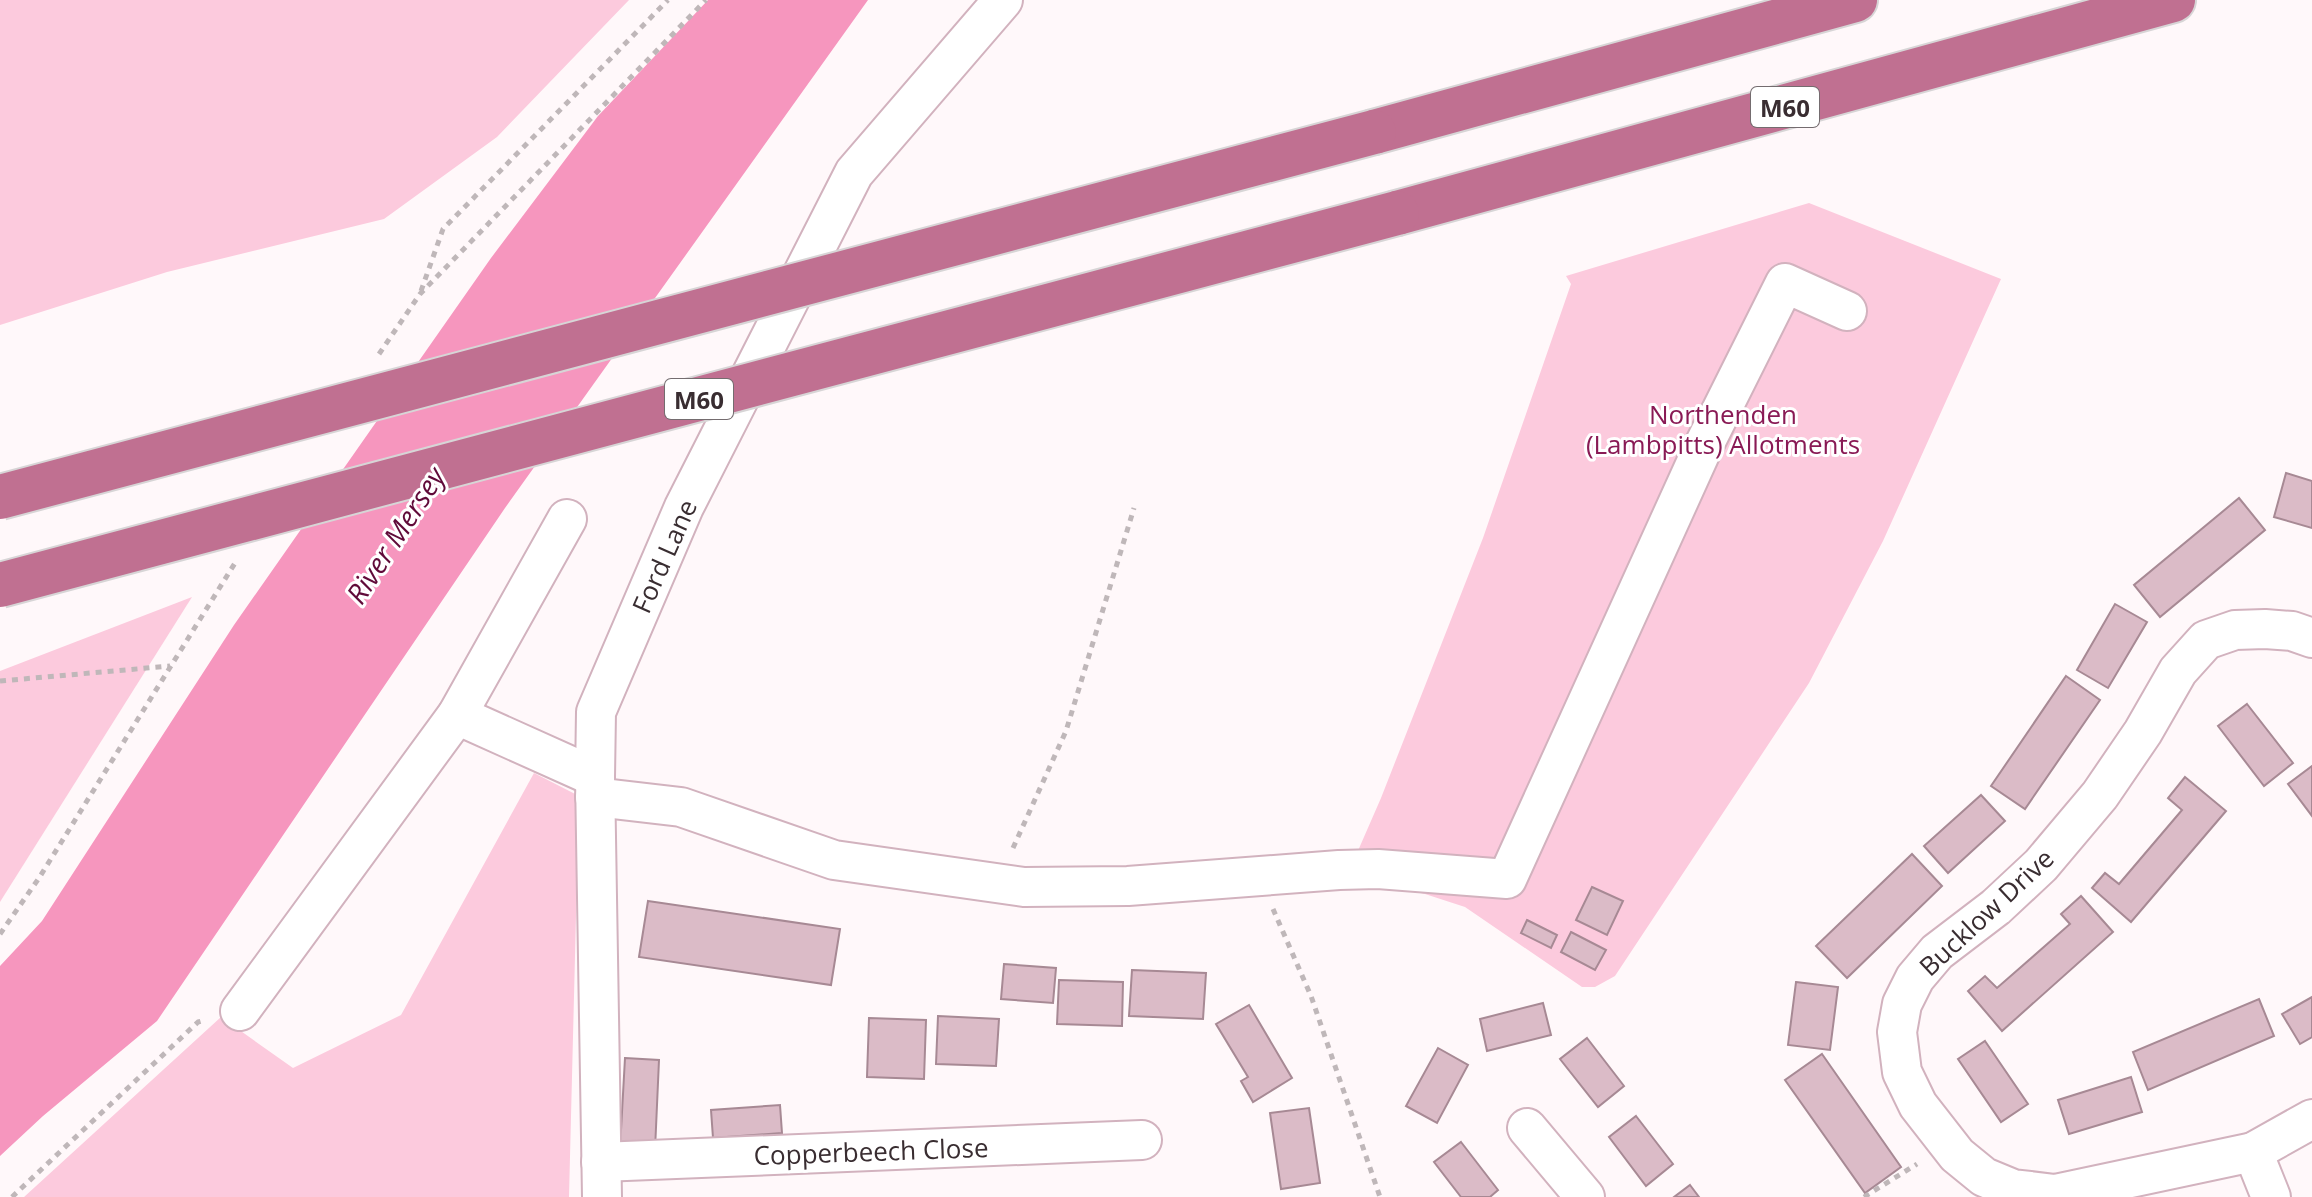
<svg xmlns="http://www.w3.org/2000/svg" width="2312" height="1197" viewBox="0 0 2312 1197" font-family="'Open Sans',sans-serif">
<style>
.green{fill:#fccadd}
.water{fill:#f696be}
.building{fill:#dbbbc7;stroke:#a78994;stroke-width:2}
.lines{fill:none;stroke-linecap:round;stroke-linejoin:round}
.minor-casing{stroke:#d2b2be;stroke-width:42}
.highway-casing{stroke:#d7d5d6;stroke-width:48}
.path{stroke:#bfb7b9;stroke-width:5;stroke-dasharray:6 6;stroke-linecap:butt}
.minor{stroke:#fff;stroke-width:38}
.highway{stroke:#c07091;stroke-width:44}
.highway-bridge-casing{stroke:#d7d5d6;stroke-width:48;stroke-linecap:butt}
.highway-bridge{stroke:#c07091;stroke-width:44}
.labels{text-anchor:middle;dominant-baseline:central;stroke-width:6;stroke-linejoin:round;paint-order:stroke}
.shield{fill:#fff;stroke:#746c6f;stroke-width:2}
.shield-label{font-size:24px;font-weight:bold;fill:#392d31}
.park-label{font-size:26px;fill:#891a55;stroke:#fff}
.street-label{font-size:26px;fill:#392d31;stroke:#fff}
.water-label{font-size:28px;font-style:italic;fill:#600a39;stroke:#fff}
</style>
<rect width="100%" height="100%" fill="#fff8fa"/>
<!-- green -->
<g class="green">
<polygon points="0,0 629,0 497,137 384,219 167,272 0,325"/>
<polygon points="1809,203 2001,279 1883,541 1809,683 1615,976 1595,987 1582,987 1465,907 1425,894 1391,886 1357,853 1381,798 1483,538 1571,284 1566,276"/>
<polygon points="192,597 0,902 0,671"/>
<polygon points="534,773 579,796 569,1197 24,1197 221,1017 293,1068 401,1015"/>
</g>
<!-- water -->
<polygon class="water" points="708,0 868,0 505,508 157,1021 43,1116 0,1156 0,966 42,921 234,625 491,258 598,116"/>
<!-- building -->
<g class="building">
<polygon points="2286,473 2312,481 2312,528 2274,517"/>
<polygon points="2239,498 2265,530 2160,617 2134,585"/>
<polygon points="2115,604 2147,622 2108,688 2077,670"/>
<polygon points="2066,676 2100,700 2025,809 1991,786"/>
<polygon points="2247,704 2293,763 2264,786 2218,726"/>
<polygon points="2312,766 2312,816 2288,784"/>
<polygon points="2185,777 2226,811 2131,922 2092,888 2105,873 2119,884 2182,810 2168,798"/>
<polygon points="1981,795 2005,821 1948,873 1924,846"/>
<polygon points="1912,854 1942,886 1847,978 1816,946"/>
<polygon points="1592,887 1623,901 1607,935 1576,920"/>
<polygon points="2081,896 2113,932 2002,1031 1968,991 1985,976 1997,988 2070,924 2061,914"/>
<polygon points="648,901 840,929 831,985 639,957"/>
<polygon points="1527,920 1557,935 1551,948 1521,933"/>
<polygon points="1571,932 1606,950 1595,970 1561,952"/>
<polygon points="1004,964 1056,968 1053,1003 1001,999"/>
<polygon points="1132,970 1206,973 1203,1019 1129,1016"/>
<polygon points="1059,980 1123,982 1122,1026 1057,1024"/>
<polygon points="1796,982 1838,987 1830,1050 1788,1045"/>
<polygon points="2312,997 2312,1037 2300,1044 2282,1014"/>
<polygon points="2259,999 2274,1036 2148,1090 2133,1052"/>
<polygon points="1543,1003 1551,1035 1487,1051 1480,1019"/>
<polygon points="1249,1005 1292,1078 1253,1102 1241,1081 1248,1077 1216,1024"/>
<polygon points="938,1016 999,1019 996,1066 936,1064"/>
<polygon points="869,1018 926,1020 924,1079 867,1077"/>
<polygon points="1587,1038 1624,1086 1598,1107 1560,1059"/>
<polygon points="1985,1041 2028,1104 2001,1122 1958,1059"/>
<polygon points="1438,1048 1468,1065 1437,1123 1406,1106"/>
<polygon points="1822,1054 1901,1167 1865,1193 1785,1080"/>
<polygon points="625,1058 659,1060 655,1150 620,1148"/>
<polygon points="2131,1077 2142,1112 2069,1134 2058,1100"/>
<polygon points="780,1105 782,1133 713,1138 711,1110"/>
<polygon points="1309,1108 1320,1183 1281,1189 1270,1113"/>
<polygon points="1636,1116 1673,1164 1646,1186 1609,1137"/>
<polygon points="1461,1142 1498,1190 1490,1197 1461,1197 1434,1162"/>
<polygon points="1690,1185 1699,1197 1674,1197"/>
</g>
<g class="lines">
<defs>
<g id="minor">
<polyline points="2312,638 2292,631 2265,629 2235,630 2206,640 2178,671 2143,732 2100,795 2041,865 1996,907 1937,952 1915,978 1902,1004 1897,1032 1902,1072 1918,1105 1957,1155 1984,1177 2013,1189 2055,1194 2253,1152 2312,1119"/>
<polyline points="457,715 595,777"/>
<polyline points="595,797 681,807 834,860 1024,887 1128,886 1339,870 1378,869 1507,879 1705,443 1785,283 1847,311"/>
<polyline points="240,1011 457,715 567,519"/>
<polyline points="1527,1128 1585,1197"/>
<polyline points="2253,1152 2271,1197"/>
<polyline points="601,1162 1142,1140"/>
<polyline points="602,1197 595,777 596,712 684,507 854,173 1003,0"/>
</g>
<g id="highway">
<polyline points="1374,132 1855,0"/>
<polyline points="1397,213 2173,0"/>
</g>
</defs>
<!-- minor casing -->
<use href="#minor" class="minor-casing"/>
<!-- highway casing -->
<use href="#highway" class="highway-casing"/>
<!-- path -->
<g class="path">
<polyline points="421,291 443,229 668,0"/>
<polyline points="379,354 420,294 706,0"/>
<polyline points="0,681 170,666"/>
<polyline points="1013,848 1066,731 1134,508"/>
<polyline points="1273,909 1311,996 1380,1197"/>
<polyline points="0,934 39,878 235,563"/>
<polyline points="12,1197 198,1022 205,1020"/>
<polyline points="1864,1197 1917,1164"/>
</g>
<!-- minor -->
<use href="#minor" class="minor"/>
<!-- highway -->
<use href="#highway" class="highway"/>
<defs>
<g id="highway-bridge">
<polyline points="0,497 1374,132"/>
<polyline points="0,585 1397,213"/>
</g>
</defs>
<!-- highway-bridge casing -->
<use href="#highway-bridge" class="highway-bridge-casing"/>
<!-- highway-bridge -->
<use href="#highway-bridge" class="highway-bridge"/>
</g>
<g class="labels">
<!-- shield labels -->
<g class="shield">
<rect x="1751" y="87" width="68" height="40" rx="6"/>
<rect x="665" y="379" width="68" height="40" rx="6"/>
</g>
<g class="shield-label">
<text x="1785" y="107">M60</text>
<text x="699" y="399">M60</text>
</g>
<!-- park labels -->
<g class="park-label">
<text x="1723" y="414">Northenden<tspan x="1723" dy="30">(Lambpitts) Allotments</tspan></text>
</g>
<!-- street labels -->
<g class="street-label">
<text transform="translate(664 556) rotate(-66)">Ford Lane</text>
<text transform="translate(1986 912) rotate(-43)">Bucklow Drive</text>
<text transform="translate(871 1151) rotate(-2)">Copperbeech Close</text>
</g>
<!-- water labels -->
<g class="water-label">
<text transform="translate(395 535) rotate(-57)">River Mersey</text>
</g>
</g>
</svg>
